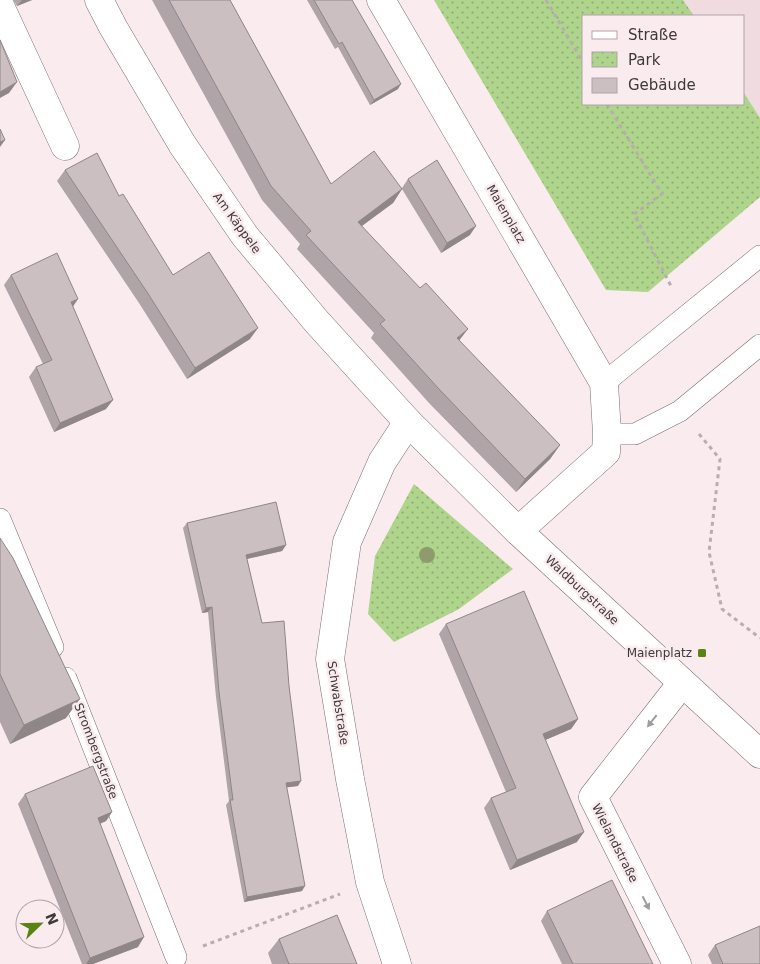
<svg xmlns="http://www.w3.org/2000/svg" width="760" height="964" viewBox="0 0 760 964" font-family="'DejaVu Sans',sans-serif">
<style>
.built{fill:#f0dbe0}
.park{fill:url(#park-dots)}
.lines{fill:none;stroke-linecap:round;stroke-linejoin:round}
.service-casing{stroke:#796d70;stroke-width:22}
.minor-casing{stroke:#796d70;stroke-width:29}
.tertiary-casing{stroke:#796d70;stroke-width:29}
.path{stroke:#b9adb0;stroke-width:3;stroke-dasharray:4 4;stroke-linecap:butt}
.service{stroke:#fff;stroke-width:21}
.minor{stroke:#fff;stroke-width:28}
.tertiary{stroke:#fff;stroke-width:28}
.tree{fill:#8f9b6c}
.wall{fill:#afa4a7}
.shaded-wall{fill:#8f8688}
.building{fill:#ccbfc2;stroke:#8f8688}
.oneway{fill:#9e9c9c}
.poi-dot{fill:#578412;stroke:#faebef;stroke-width:2}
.labels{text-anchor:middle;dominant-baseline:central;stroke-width:5;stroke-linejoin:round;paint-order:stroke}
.street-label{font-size:12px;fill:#3e393a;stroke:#faebef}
.poi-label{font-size:12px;fill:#3e393a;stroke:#faebef;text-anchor:end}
</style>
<defs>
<pattern id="park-dots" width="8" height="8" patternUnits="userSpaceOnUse" patternTransform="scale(1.25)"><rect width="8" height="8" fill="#afd48b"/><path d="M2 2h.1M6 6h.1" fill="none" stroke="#90ad73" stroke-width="1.8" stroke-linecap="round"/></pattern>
</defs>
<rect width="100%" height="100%" fill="#faebef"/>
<!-- built -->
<polygon class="built" points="683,0 760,0 760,118 744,93 744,16 694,16"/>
<!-- park -->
<g class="park">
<polygon points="434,0 683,0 694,16 584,16 584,104 744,104 744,93 760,118 760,197 648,292 606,290"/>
<polygon points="414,484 513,569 459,609 394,642 368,614 375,556"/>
</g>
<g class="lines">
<defs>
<g id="service">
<polyline points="604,383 760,256"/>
<polyline points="607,434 635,434 680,411 760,345"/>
<polyline points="0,519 53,647"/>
<polyline points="66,678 176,957"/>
</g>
<g id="minor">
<polyline points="381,0 604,383 607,434 606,452 518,531"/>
<polyline points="0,6 65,146"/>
<polyline points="397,964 370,882 350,779 330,659 347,542 382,462 408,422"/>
<polyline points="677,964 593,797 682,683"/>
</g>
<polyline id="tertiary" points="99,0 113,27 182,144 245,236 317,322 408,422 518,531 760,754"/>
</defs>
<!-- service casing -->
<use href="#service" class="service-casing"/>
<!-- minor casing -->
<use href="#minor" class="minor-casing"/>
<!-- tertiary casing -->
<use href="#tertiary" class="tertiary-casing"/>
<!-- path -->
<g class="path">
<polyline points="546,0 584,64"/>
<polyline points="607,104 662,194 634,214 672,288"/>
<polyline points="699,434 720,459 709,552 722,609 760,638"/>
<polyline points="203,946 340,894"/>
</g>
<!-- service -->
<use href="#service" class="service"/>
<!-- minor -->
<use href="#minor" class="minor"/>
<!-- tertiary -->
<use href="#tertiary" class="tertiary"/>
</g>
<!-- trees -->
<circle class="tree" cx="427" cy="555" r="8"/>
<!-- wall -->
<g class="wall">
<polygon points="13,0 32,0 17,6"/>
<polygon points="152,0 230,0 331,184 402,188 408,179 470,235 441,253 402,189 393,203 362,226 459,341 560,445 550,459 516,492 429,403 371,338 374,333 297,249 300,244 262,200"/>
<polygon points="307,0 352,0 398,89 370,105 338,47 335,49"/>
<polygon points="65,170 119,196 173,275 250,339 187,379 139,303 57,181"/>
<polygon points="11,275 73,307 106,409 54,432 29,377 36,367 43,364 4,285"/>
<polygon points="187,523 286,545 282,551 247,559 262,623 289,686 298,786 286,787 302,891 244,902 226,805 229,801 216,697 208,612 202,613 183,528"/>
<polygon points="0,538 66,718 10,744 0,722"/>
<polygon points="446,624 578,719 571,729 545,740 577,842 510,870 484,808 491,798 506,792 439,634"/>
<polygon points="25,794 112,812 106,821 100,824 138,947 93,964 82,964 18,804"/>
<polygon points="547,911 653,964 562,964 541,921"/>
<polygon points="279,939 357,964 272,964 268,953"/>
<polygon points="715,945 760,964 712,964 708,955"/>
</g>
<!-- shaded-wall -->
<g class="shaded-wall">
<polygon points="22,0 32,0 17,6"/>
<polygon points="17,82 9,93 0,98 0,92"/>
<polygon points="401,84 398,89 370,105 374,100"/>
<polygon points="5,140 0,147 0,142"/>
<polygon points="402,189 393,203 348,236 358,222"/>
<polygon points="476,226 470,235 441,253 447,243"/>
<polygon points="78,299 72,308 71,302"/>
<polygon points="258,328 250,339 187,379 195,368"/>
<polygon points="468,329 458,342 457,338"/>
<polygon points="113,400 106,409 54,432 60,423"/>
<polygon points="560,445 550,459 516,492 525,479"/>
<polygon points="286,545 282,551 242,560 246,555"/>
<polygon points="212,607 208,612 202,613 206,608"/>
<polygon points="80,699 66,718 10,744 24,725"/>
<polygon points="578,719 571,729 536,744 543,734"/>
<polygon points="301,781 298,786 282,788 286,783"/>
<polygon points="112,812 106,821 91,827 98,818"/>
<polygon points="584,832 577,842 510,870 517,860"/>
<polygon points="305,886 302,891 244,902 247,897"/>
<polygon points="144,937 138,947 93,964 86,964 90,958"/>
</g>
<!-- building -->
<g class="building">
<polygon points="169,0 230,0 331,184 374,151 402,189 358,222 420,288 426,283 468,329 457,338 560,445 525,479 439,389 380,324 385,320 306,235 311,231 271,186"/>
<polygon points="314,0 352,0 401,84 374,100 342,42 339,44"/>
<polygon points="0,40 17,82 0,92"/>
<polygon points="0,129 5,140 0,142"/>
<polygon points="97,153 119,196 123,194 173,275 209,252 258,328 195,368 147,292 65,170"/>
<polygon points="437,160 476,226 447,243 408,179"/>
<polygon points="57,253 78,299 71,302 113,400 60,423 36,367 52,360 11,275"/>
<polygon points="276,502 286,545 246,555 262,623 284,621 289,686 301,781 286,783 305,886 247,897 230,800 233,800 219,692 212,607 206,608 187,523"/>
<polygon points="0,538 13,558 80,699 24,725 0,674"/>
<polygon points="524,591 578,719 543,734 584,832 517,860 491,798 516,788 446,624"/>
<polygon points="93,766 112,812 98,818 144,937 90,958 25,794"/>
<polygon points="612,880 649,956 653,964 573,964 547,911"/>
<polygon points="337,915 357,964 289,964 279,939"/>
<polygon points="760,926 760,964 723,964 715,945"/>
</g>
<!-- one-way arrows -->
<defs><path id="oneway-solid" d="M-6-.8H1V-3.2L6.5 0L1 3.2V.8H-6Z" transform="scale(1.25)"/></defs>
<g class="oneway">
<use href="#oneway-solid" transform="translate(652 721) rotate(128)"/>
<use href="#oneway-solid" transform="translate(646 903) rotate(63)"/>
</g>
<!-- markers -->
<rect class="poi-dot" x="697" y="648" width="10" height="10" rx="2.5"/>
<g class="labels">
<!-- street labels -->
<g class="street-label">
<text transform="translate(506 214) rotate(60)">Maienplatz</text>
<text transform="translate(237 223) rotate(54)">Am Käppele</text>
<text transform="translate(582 590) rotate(43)">Waldburgstraße</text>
<text transform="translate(338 703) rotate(81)">Schwabstraße</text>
<text transform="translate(96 751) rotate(69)">Strombergstraße</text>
<text transform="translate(615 843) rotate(63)">Wielandstraße</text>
</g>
<!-- poi labels -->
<g class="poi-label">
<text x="692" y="653">Maienplatz</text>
</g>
</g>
<!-- legend -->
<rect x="582" y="15" width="162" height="90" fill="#faebef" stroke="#afa4a7"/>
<rect x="592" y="31" width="25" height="8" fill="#ffffff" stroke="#afa4a7"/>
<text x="628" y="40" font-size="15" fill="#3e393a">Straße</text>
<rect x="592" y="52" width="25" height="15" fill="url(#park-dots)" stroke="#afa4a7"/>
<text x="628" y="65" font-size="15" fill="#3e393a">Park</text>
<rect x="592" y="78" width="25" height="15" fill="#ccbfc2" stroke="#afa4a7"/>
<text x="628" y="90" font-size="15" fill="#3e393a">Gebäude</text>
<!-- north arrow -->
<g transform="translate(40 924) rotate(67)"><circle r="24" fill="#faebef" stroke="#afa4a7"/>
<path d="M0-4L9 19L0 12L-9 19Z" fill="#578412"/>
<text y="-8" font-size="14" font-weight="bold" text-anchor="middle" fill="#3e393a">N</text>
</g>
</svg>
